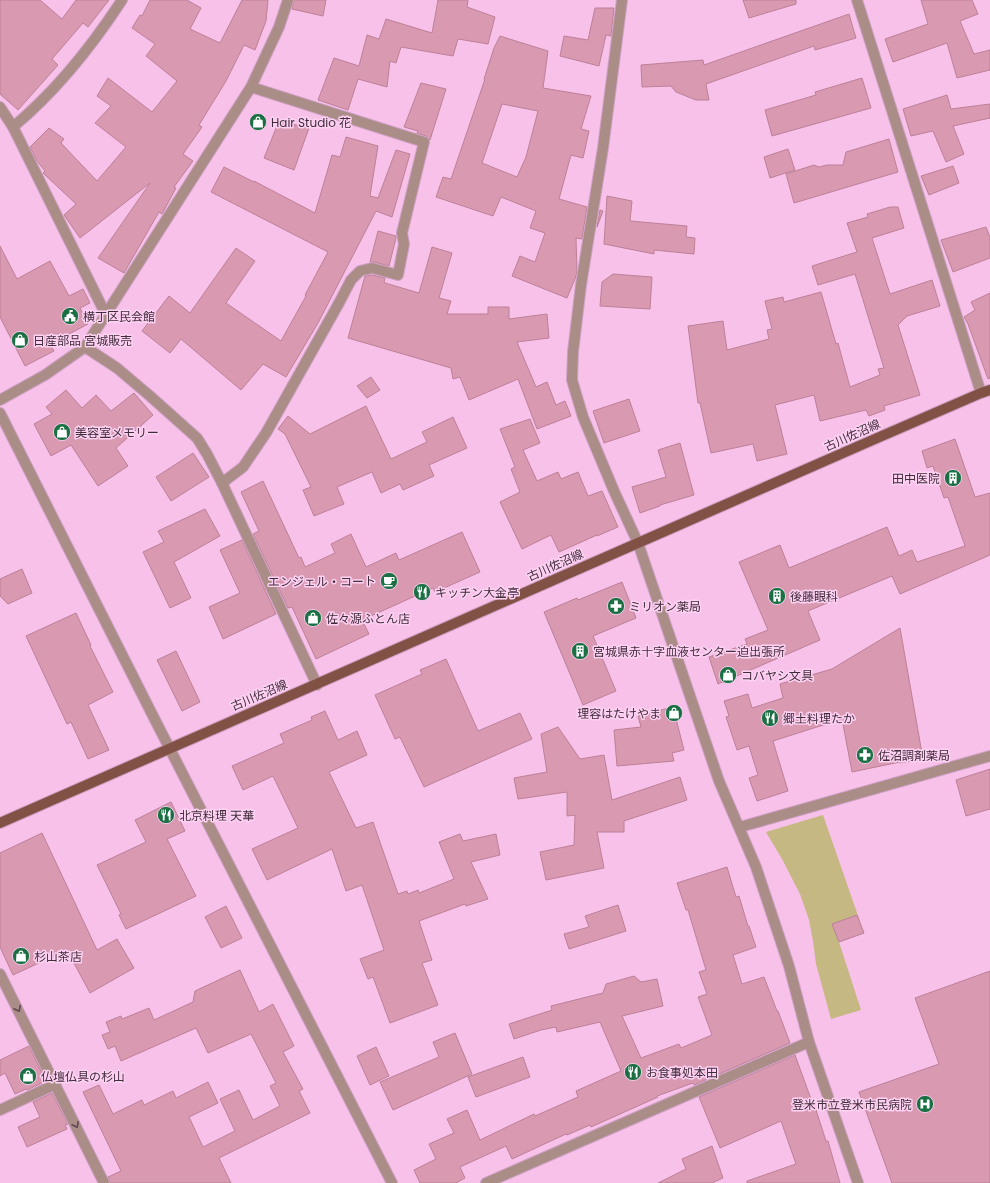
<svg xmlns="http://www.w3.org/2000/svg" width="990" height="1183" viewBox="0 0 990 1183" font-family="Poppins,'Noto Sans JP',sans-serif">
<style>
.green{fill:#c6b882}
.building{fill:#d899b1;stroke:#bd8097;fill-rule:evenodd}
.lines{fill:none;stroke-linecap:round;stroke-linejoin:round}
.minor-casing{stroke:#cfa0c4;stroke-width:12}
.tertiary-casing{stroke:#cfa0c4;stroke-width:12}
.primary-casing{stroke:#cfa0c4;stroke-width:12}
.minor{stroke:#aa8d86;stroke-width:10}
.tertiary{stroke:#aa8d86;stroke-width:10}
.primary{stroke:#825145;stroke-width:10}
.oneway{stroke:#604952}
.labels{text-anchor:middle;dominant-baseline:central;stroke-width:3;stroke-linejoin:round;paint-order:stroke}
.poi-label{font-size:12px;fill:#412c3c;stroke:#fed2f3;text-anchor:start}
.street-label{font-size:12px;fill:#412c3c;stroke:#fed2f3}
</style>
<rect width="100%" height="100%" fill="#f7c1ea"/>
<!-- green -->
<polygon class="green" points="823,815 864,933 839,942 861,1010 831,1019 816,964 813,941 809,920 800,894 782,859 766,832"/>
<!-- building -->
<g class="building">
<polygon points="0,0 40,0 62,19 76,0 109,0 88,27 83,23 52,59 58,65 18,110 0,94"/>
<polygon points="150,0 187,0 201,8 190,29 220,43 242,0 268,0 266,21 255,50 244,45 226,81 199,125 202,127 183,154 193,161 174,187 176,188 162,214 159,212 124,273 98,258 150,183 80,238 64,215 76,204 43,173 45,171 37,161 30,147 49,128 64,139 61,143 97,181 126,147 95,123 111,106 97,96 108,78 152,112 177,81 146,56 155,44 132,28 140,15 142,16"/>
<polygon points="294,0 326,0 323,16 292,9"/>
<polygon points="438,0 468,0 467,7 495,17 488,44 458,39 453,56 401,47 396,63 390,61 387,87 358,79 348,110 318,100 334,58 359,66 367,35 379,39 386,19 432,33"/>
<polygon points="743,0 796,0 796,4 749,18"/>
<polygon points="921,0 972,0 978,14 960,21 974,54 990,50 990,70 957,78 947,43 893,62 885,39 928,24"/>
<polygon points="595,8 614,8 611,36 606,35 599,66 560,56 564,36 588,40"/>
<polygon points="849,14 856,38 815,50 814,46 706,84 709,100 696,100 676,92 671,86 642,87 641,65 703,60 704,65"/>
<path d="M500 36 548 51 543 88 591 96 581 129 589 131 583 158 571 155 559 199 587 207 582 239 576 238 577 272 575 279 567 298 512 276 520 256 535 262 545 233 530 228 536 211 501 197 493 216 436 197 443 177 451 179 485 79H484L494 48ZM502 104 538 111 526 157 517 177 482 163Z"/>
<polygon points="862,78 871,108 772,136 765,110 816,95 815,92"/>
<polygon points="421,83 446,89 430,140 426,136 417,133 418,131 404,127"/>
<polygon points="947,95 951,109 990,104 990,118 953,126 964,154 946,162 933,131 911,136 903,109"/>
<polygon points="279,121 309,128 294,170 264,158"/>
<polygon points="346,137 378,146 370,196 378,198 396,150 410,154 392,217 376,211 318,323 286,377 263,364 241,390 181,339 170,353 142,331 169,296 190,313 236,248 255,261 226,303 281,341 306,296 305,295 328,252 211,192 224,167 254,182 254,181 315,213 332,155 340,157"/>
<polygon points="889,139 898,172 794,203 786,174 814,165 819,167 827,165 843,165 846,152"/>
<polygon points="788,149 795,170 770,178 764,157"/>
<polygon points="953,166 959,183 929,195 921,176"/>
<polygon points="607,196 632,201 630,221 687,226 686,237 695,238 694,254 654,250 654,254 604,244"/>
<polygon points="890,207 898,207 904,228 872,238 890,294 932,280 940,306 907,316 898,325 920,395 884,406 885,410 869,416 866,410 820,421 814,395 775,405 787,454 757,461 753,444 711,453 700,403 698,403 688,326 723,321 727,350 769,339 767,330 772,329 765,301 783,297 784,302 821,292 836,344 838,343 850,387 880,375 878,369 884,368 855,274 818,285 812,266 857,252 847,223 868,217 867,214"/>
<polygon points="600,210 603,211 597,227"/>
<polygon points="986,227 990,237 990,258 953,272 941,240"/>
<polygon points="378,231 396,236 396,238 389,266 374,262 370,262"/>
<polygon points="0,246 17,279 50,261 69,296 83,289 90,303 80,308 88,324 50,344 54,351 25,366 0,317"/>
<polygon points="432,247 452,253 439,298 451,301 447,314 488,314 488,307 509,307 509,319 547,314 549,338 517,342 536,387 547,382 556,405 565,401 571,416 537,429 518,379 469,400 460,377 453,379 451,368 348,338 365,276 372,275 385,278 384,282 385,283 419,293"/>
<polygon points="613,274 652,277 650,309 600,306 602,282"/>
<polygon points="990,293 990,378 988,379 968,324 964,317 975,310 971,302"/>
<polygon points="371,377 380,390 367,398 357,386"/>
<polygon points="66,390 82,408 96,395 111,411 134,393 153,415 116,448 128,466 98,486 71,445 51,456 34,424 52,414 46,407"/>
<polygon points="629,399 640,431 604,443 593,411"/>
<polygon points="366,406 391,459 427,442 422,432 453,417 467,448 429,465 434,476 403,490 400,484 381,493 372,472 337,487 344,504 314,516 303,490 311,487 285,434 278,429 288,416 310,434"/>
<polygon points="530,419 540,443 523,450 537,481 558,472 561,479 578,472 588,496 602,491 618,527 597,536 597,535 559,552 551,535 522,549 500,502 520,492 511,469 515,467 500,429"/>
<polygon points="955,439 975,497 990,493 990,555 900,594 892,576 808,611 820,640 718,684 709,657 747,644 745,639 768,630 739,562 780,545 789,568 887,527 899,556 912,550 917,562 965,546 948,497 944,498 933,466 927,468 922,451"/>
<polygon points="680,443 694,495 660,505 660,506 640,513 632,487 666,477 658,450"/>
<polygon points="193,453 209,477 171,501 156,477"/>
<polygon points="263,481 299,558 301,557 305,567 335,553 331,544 351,534 366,567 396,553 399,560 462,532 480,572 435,592 433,588 362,620 369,634 316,659 292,607 288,608 253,534 259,531 241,492"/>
<polygon points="205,509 220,536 174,562 191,598 170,608 143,552 164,542 158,531"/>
<polygon points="242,540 276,614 223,639 209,607 240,593 220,550"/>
<polygon points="22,569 32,593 8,604 0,596 0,579"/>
<polygon points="622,582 636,618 593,636 616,691 583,705 544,612 577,598 578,600"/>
<polygon points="76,613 91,645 90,646 113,692 88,705 109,750 88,759 71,722 67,724 26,636"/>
<polygon points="900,628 923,759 900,763 900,762 852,772 842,719 773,741 788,791 757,801 749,778 758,775 749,746 737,750 726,717 729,716 724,701 748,694 752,708 783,698 780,684 832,669"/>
<polygon points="176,651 200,702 182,711 157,660"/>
<polygon points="446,659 478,731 520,713 532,739 424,787 400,737 395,739 375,695 422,674 420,670"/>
<polygon points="673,707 684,750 672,753 674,761 617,766 614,730 641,727 638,716"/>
<polygon points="325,711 338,740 357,731 367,755 329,772 356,828 373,822 398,894 407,891 408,894 418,890 419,893 454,879 439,842 460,834 463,841 496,834 500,855 471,862 488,899 466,906 465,904 419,921 432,960 422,963 438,1005 390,1023 373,977 368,979 360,959 384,950 362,885 346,891 332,849 267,880 252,849 298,828 273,776 243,790 232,766 284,743 280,734 312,720 311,717"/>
<polygon points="558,727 580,759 604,755 612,800 680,777 687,800 624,821 624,832 597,832 604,868 546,880 540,852 574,845 575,815 567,816 567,792 518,799 514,778 547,772 541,734"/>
<polygon points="990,769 990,809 966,816 956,780"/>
<polygon points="171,802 185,831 167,839 196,896 126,929 119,915 121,914 97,865 146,842 135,820"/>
<polygon points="42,833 97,950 117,939 134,968 90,993 67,950 13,975 0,947 0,853"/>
<polygon points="727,867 736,897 739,896 748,926 749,926 756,947 733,955 742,984 764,977 777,1011 778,1011 790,1043 694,1085 693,1083 657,1096 658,1097 591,1127 590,1125 567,1135 566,1134 512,1159 506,1146 460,1167 465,1178 456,1183 420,1183 414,1170 436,1159 429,1144 454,1133 447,1119 467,1110 480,1140 534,1114 535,1116 578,1097 576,1091 621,1071 600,1022 557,1032 556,1027 541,1030 514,1039 509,1024 552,1010 551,1006 603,993 606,984 634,976 641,982 657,979 663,1006 622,1016 641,1058 679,1044 681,1048 712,1035 698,997 707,994 699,972 706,970 688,910 686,910 677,883"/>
<polygon points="618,905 626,931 569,949 564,934 589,927 585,916"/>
<polygon points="226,906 242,938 221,948 205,917"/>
<polygon points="857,915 864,933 839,942 832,924"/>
<polygon points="240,970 259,1012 273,1004 294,1046 283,1052 303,1089 299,1091 310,1113 219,1158 231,1183 110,1183 108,1177 121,1171 83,1092 99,1085 113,1114 142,1100 144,1105 173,1091 176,1098 208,1082 218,1103 189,1117 203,1147 235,1131 220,1099 239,1090 253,1120 280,1106 270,1086 276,1083 251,1034 208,1053 196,1028 121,1061 115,1046 108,1049 102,1035 110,1032 106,1022 121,1016 122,1019 149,1008 154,1020 193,1002 195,991"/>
<polygon points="990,971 990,1183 892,1183 859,1092 939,1064 915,998"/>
<polygon points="455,1033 472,1074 393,1110 380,1082 439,1057 433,1042"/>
<polygon points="29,1046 46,1081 27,1090 26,1089 15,1094 5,1073 0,1076 0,1060"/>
<polygon points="376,1047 389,1076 370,1085 357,1056"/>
<polygon points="795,1055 815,1110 816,1110 826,1141 828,1141 840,1183 747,1183 747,1181 796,1164 781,1121 720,1148 699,1097"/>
<polygon points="523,1057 530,1077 476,1097 468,1077"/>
<polygon points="52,1093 68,1124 65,1125 67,1129 27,1147 18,1127 40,1117 33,1102"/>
<polygon points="712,1146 723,1178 712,1183 658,1183 686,1169 682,1159"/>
</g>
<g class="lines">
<defs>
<g id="minor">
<polyline points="622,0 603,148 581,285 573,352 572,380 583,417 614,491 638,543"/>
<polyline points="857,0 981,393"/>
<polyline points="0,107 13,127 105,313"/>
<path d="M13 127C55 92 92 46 122 0"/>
<polyline points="85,347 117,368 150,396 197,438 207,454 222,483 317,685"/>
<polyline points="0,400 45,375 85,347 251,87 279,27 288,0"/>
<polyline points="222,483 243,467 266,433 339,303 351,280 360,271 372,268 398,275 404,244 402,233 424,142 251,87"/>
<polyline points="740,827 990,756"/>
<polyline points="0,974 104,1183"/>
<polyline points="0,1110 56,1084"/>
<polyline points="486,1183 809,1042"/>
</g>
<g id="tertiary">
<polyline points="0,413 152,714 392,1183"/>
<polyline points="638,543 719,781 756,867 789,966 809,1042 858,1183"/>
</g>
<polyline id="primary" points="0,823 868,442 981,393 990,390"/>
</defs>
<!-- minor casing -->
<use href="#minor" class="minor-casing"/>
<!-- tertiary casing -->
<use href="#tertiary" class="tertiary-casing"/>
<!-- primary casing -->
<use href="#primary" class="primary-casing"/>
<!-- minor -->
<use href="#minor" class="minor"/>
<!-- tertiary -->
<use href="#tertiary" class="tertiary"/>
<!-- primary -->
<use href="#primary" class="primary"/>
</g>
<!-- one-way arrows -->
<defs><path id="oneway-chevron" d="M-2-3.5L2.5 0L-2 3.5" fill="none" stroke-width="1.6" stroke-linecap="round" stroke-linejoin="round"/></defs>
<g class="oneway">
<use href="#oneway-chevron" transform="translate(18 1009) rotate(63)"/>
<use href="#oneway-chevron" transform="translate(76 1125) rotate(64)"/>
</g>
<!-- icons -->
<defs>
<symbol id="shop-disc" viewBox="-11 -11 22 22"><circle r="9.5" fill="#1a7042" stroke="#fed2f3"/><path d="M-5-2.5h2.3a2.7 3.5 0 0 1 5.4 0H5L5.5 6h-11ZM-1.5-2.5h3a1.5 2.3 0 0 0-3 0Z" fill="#fff"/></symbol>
<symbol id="civic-disc" viewBox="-11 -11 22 22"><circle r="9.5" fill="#1a7042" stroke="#fed2f3"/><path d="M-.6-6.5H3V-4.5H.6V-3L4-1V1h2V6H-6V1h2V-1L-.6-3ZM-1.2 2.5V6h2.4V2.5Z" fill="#fff"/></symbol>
<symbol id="building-disc" viewBox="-11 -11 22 22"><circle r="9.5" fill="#1a7042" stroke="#fed2f3"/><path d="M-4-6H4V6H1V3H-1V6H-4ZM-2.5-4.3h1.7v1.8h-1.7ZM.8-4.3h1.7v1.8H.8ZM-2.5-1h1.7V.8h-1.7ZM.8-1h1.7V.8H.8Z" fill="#fff"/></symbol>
<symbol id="cafe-disc" viewBox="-11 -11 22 22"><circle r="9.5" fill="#1a7042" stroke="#fed2f3"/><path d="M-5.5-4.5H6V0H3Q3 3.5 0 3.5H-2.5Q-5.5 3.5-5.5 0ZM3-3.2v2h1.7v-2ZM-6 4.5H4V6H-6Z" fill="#fff"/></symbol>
<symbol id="restaurant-disc" viewBox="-11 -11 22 22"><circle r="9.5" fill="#1a7042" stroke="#fed2f3"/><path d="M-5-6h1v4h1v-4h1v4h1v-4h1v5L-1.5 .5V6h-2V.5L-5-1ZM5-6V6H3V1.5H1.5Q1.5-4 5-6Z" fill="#fff"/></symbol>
<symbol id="pharmacy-disc" viewBox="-11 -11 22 22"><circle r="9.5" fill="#1a7042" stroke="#fed2f3"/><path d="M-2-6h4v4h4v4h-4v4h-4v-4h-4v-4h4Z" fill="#fff"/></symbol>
<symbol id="hospital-disc" viewBox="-11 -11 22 22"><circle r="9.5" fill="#1a7042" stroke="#fed2f3"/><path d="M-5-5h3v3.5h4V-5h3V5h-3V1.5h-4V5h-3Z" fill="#fff"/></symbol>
</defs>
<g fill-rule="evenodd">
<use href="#shop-disc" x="248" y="112" width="20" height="20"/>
<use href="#civic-disc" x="60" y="306" width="20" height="20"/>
<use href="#shop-disc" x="10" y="330" width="20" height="20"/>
<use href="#shop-disc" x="52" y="422" width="20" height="20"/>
<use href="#building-disc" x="943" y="468" width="20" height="20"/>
<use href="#cafe-disc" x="379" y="571" width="20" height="20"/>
<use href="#restaurant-disc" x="412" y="582" width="20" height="20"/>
<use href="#building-disc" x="767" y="586" width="20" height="20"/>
<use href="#pharmacy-disc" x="606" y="596" width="20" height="20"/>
<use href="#shop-disc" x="303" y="608" width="20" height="20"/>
<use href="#building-disc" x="570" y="641" width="20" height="20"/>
<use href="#shop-disc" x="718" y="665" width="20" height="20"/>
<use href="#shop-disc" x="664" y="703" width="20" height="20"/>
<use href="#restaurant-disc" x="760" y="708" width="20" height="20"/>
<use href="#pharmacy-disc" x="855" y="745" width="20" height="20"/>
<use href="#restaurant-disc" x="156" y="805" width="20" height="20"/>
<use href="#shop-disc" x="11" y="946" width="20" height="20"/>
<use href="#restaurant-disc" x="623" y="1062" width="20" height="20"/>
<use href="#shop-disc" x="18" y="1066" width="20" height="20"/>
<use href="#hospital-disc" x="915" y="1094" width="20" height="20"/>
</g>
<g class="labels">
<!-- poi labels -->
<g class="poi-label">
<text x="271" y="122">Hair Studio 花</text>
<text x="83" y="316">横丁区民会館</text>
<text x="33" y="340">日産部品 宮城販売</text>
<text x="75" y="432">美容室メモリー</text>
<text x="940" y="478" text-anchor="end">田中医院</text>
<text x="376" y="581" text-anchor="end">エンジェル・コート</text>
<text x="435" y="592">キッチン大金亭</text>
<text x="790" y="596">後藤眼科</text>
<text x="629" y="606">ミリオン薬局</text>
<text x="326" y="618">佐々源ふとん店</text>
<text x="593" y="651">宮城県赤十字血液センター迫出張所</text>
<text x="741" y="675">コバヤシ文具</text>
<text x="661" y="713" text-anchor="end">理容はたけやま</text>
<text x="783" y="718">郷土料理たか</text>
<text x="878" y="755">佐沼調剤薬局</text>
<text x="179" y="815">北京料理 天華</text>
<text x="34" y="956">杉山茶店</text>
<text x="646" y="1072">お食事処本田</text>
<text x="41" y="1076">仏壇仏具の杉山</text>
<text x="912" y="1104" text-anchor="end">登米市立登米市民病院</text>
</g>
<!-- street labels -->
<g class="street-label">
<text transform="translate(852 435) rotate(-24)">古川佐沼線</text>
<text transform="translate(555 565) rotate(-24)">古川佐沼線</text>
<text transform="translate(259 695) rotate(-23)">古川佐沼線</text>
</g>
</g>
</svg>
